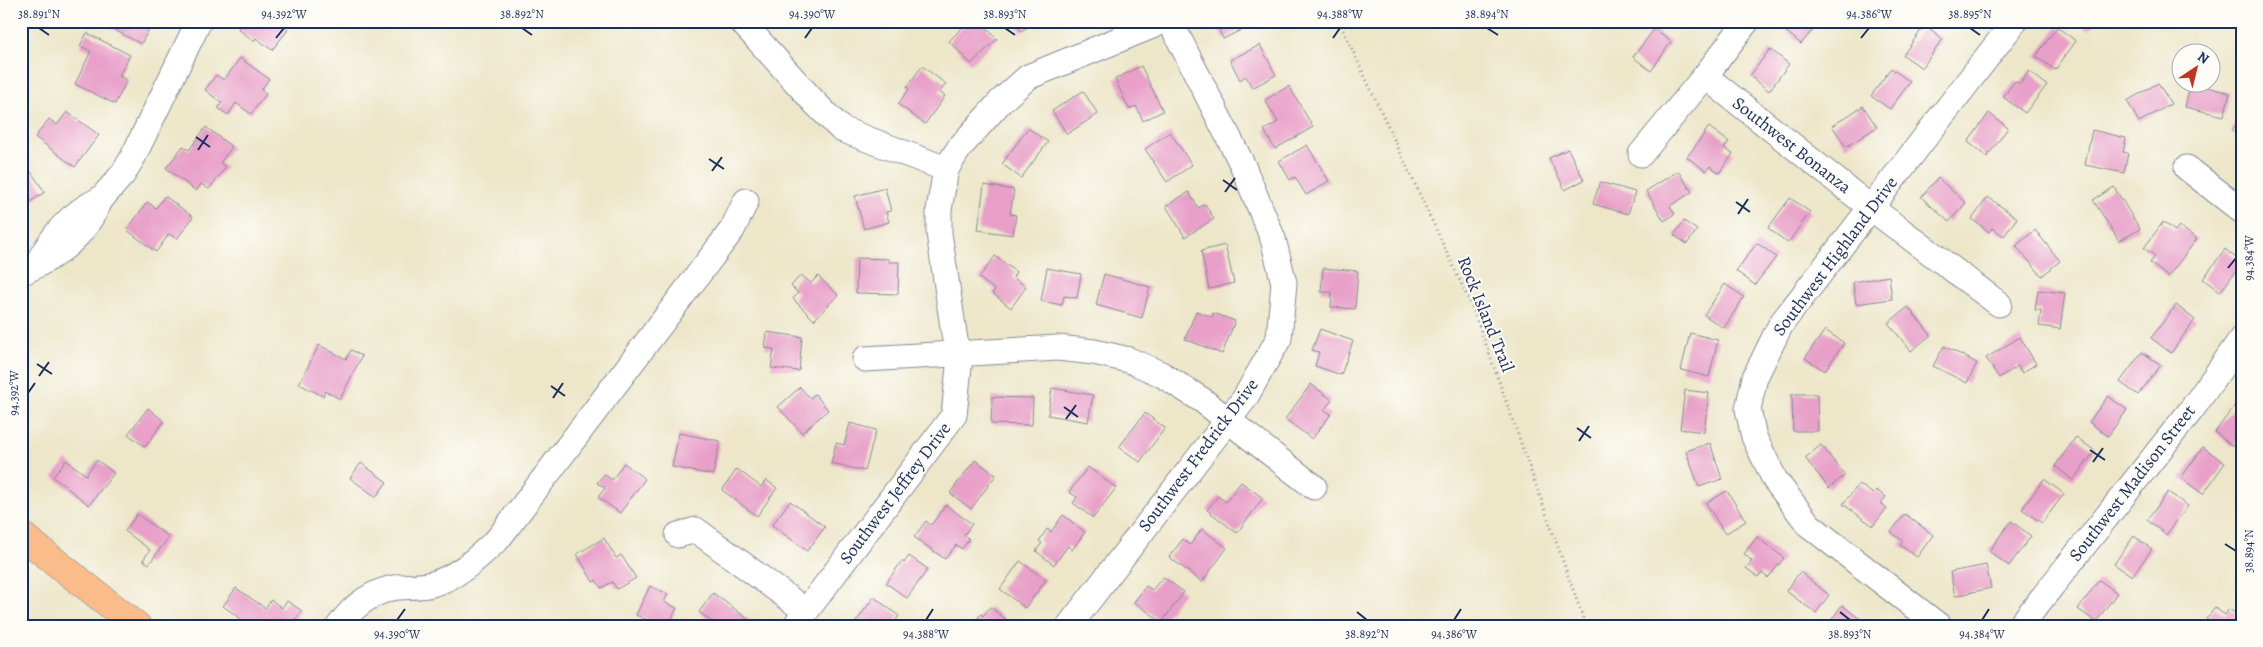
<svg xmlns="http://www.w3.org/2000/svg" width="2263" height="647" viewBox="0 0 2263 647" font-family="Alegreya,serif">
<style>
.building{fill:#e89fc8}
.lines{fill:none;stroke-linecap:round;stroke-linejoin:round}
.minor-casing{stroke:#848a94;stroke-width:27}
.major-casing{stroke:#848a94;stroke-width:29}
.path{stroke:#848a94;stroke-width:3;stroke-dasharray:1 4;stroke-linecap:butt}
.minor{stroke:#fff;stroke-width:25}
.major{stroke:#f9bc8a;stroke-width:28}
.ticks{fill:none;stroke:#1b2f5e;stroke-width:2}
.labels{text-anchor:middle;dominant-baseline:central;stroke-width:4;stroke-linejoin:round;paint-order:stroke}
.street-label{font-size:18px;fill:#1b2f5e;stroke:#fdfcf7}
.neatline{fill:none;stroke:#1b2f5e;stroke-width:2}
.ticks-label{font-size:12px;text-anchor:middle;fill:#1b2f5e}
</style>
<rect width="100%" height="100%" fill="#fdfcf7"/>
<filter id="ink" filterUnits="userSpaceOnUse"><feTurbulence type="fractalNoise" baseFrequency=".02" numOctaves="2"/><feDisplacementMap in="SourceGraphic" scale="10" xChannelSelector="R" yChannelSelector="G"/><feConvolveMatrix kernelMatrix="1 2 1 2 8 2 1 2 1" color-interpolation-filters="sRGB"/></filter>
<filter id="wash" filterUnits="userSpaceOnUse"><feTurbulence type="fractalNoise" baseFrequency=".0096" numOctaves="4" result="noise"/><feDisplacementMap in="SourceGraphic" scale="20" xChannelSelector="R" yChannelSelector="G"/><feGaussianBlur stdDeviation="1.12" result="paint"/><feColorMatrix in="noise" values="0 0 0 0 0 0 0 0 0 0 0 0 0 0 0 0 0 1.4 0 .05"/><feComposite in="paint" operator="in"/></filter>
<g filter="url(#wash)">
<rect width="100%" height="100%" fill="#ede6c9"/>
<g id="blocks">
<!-- building -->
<g class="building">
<polygon points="98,21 153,21 141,44"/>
<polygon points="244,21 283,21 281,24 288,30 272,50 256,38 254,41 238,29"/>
<polygon points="969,21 980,21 997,39 971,64 949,41"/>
<polygon points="1014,21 1037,21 1021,31"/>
<polygon points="1215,21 1246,21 1249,26 1223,39"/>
<polygon points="1786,21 1820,21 1801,44 1781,27"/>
<polygon points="1947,21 1957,21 1954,26"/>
<polygon points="2081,21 2099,21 2087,30"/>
<polygon points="1925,25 1943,39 1922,68 1903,55"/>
<polygon points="2057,27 2076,41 2055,70 2036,56"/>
<polygon points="1654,29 1671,42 1651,71 1633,57"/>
<polygon points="87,33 130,55 119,76 127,80 115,104 75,84 91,51 80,46"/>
<polygon points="1260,45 1276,75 1252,88 1246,76 1240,80 1230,60"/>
<polygon points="1770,49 1789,64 1769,91 1750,76"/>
<polygon points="240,58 269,79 261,90 266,94 251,114 236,103 228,115 218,108 222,103 205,90 216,75 224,80"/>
<polygon points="922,66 946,84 939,92 945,96 925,124 898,104 909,89 907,87"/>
<polygon points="1141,66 1163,111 1143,121 1136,106 1129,109 1115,79"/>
<polygon points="1891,68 1910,82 1890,109 1871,96"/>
<polygon points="2029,71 2047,85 2025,113 2003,97 2015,81 2020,84"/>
<polygon points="2158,83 2171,104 2139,122 2127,101"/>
<polygon points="2191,83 2230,93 2224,116 2185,107"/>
<polygon points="1289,86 1313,127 1275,149 1264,130 1278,122 1265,100"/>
<polygon points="1083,91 1098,114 1067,134 1052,111"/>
<polygon points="1863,106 1877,127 1846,147 1832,126"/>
<polygon points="67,112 99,135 75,167 35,137 49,119 57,125"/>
<polygon points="1989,113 2008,128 1987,157 1968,142"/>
<polygon points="2242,116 2242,137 2232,130"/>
<polygon points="206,127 232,147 220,163 226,167 209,189 201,184 196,191 166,168 183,146 189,150"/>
<polygon points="1709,127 1729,142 1724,148 1733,154 1719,173 1710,166 1706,171 1687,157"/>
<polygon points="1028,128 1048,142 1021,178 1002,164"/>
<polygon points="2092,130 2126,138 2123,152 2128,153 2124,173 2085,165"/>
<polygon points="1170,132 1192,165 1167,182 1145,149"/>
<polygon points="1307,145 1329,181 1306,195 1295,177 1290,180 1279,161"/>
<polygon points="1568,149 1584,180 1565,190 1549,158"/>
<polygon points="21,158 45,192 21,208"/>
<polygon points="1678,171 1692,192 1670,206 1675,214 1664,221 1646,191"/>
<polygon points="1938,178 1966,203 1949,222 1921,197"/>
<polygon points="1600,182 1635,192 1628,214 1593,204"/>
<polygon points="984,185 1014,190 1010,214 1016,215 1013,235 978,230"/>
<polygon points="2114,187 2140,229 2119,241 2093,200"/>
<polygon points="885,188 891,211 886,212 889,222 864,229 855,196"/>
<polygon points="1189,192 1198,208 1205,204 1214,219 1185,237 1166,206"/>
<polygon points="165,196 193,217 177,239 169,234 156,252 127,230 147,202 156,208"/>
<polygon points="1988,197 2017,218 2004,236 1992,228 1989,232 1972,219"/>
<polygon points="1790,198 1810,212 1788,243 1768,228"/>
<polygon points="1684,221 1697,230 1687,244 1674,235"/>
<polygon points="2163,222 2175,231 2179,226 2197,239 2168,277 2150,263 2155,256 2144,248"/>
<polygon points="2035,230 2060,261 2042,276 2016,246"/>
<polygon points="1757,243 1776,257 1755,285 1736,271"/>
<polygon points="1225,245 1234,283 1209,289 1201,251"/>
<polygon points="2225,249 2242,263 2220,292 2203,279"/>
<polygon points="995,256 1016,272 1013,277 1026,287 1011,308 992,293 995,290 979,278"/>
<polygon points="857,258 889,259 889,262 899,262 898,294 856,293"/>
<polygon points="1047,268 1081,274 1077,298 1064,296 1062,305 1041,301"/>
<polygon points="1323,268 1358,271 1355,309 1331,307 1332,292 1321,292"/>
<polygon points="1104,274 1150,287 1142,318 1096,305"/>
<polygon points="801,275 811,283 818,276 838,295 814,320 793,299 798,293 791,286"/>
<polygon points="1889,276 1892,299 1856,304 1853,282"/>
<polygon points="1725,284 1744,297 1724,328 1704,315"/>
<polygon points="2038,290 2065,293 2060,329 2039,326 2041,310 2035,310"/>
<polygon points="2176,305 2195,320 2171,353 2151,338"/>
<polygon points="1908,307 1931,335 1911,351 1888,323"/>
<polygon points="1196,311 1212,317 1213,313 1235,321 1222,354 1185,339"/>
<polygon points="1320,329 1353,341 1341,375 1315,366 1319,352 1312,350"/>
<polygon points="1825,330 1844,343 1825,371 1805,358"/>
<polygon points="767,332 802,337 799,371 771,368 774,349 765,348"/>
<polygon points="1690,333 1718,340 1709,377 1681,370"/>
<polygon points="2020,337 2036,364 2022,373 2018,366 1999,378 1986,358"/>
<polygon points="319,345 346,359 351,350 362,356 340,399 325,391 323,396 299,384"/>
<polygon points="1944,346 1977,363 1967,383 1933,366"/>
<polygon points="2142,352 2161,365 2138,395 2120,382"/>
<polygon points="1311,384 1332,400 1324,410 1331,414 1312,439 1285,419"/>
<polygon points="800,387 810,398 815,394 828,410 802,433 778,407"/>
<polygon points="1052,388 1093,395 1088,422 1048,415"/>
<polygon points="1685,390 1709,393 1704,432 1680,429"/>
<polygon points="1792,394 1817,394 1818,431 1793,431"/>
<polygon points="2108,396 2127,410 2108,436 2089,422"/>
<polygon points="992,397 1033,398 1032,425 991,424"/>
<polygon points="2236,404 2242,408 2242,433 2232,446 2215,432"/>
<polygon points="148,408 164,421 145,447 128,434"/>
<polygon points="1145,413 1165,428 1140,462 1119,447"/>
<polygon points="850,423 876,430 865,471 831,463 836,443 844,445"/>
<polygon points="679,433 720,441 713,475 672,467"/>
<polygon points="2076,437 2095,451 2073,480 2055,466"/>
<polygon points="1710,443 1722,479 1699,487 1686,451"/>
<polygon points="1821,445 1845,475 1829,488 1805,458"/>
<polygon points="2203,447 2225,463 2203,494 2181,478"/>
<polygon points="66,460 86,475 97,460 114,473 89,505 53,477"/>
<polygon points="975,460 996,475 971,509 950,493"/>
<polygon points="361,463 387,482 376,497 350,478"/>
<polygon points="624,463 645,479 620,513 598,497 605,488 597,483 604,474 612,480"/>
<polygon points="1088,467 1116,488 1093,518 1073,503 1077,497 1069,492"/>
<polygon points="737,469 761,487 766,480 777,488 757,516 722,490"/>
<polygon points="2044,479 2064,494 2042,523 2022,509"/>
<polygon points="1241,482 1263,498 1237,533 1207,510 1218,496 1226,502"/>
<polygon points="1859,484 1873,494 1876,490 1886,497 1881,503 1887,508 1873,526 1843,504"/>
<polygon points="1727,491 1746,521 1725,534 1706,503"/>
<polygon points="2168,492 2188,506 2166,535 2147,520"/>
<polygon points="790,501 825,527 807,551 772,525"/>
<polygon points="946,505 972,524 964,535 969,539 962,549 956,545 945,559 914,537 926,521 931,525"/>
<polygon points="137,514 169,537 149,564 143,560 150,550 125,531"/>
<polygon points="1905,514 1933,535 1917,557 1900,545 1903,541 1891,532"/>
<polygon points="1063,515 1085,532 1072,550 1068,546 1054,565 1036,551 1042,543 1039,541 1047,529 1051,532"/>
<polygon points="2011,521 2031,536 2009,566 1989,551"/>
<polygon points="1202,529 1227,548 1202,582 1169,557 1183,539 1190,545"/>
<polygon points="2134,536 2152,549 2132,576 2114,564"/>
<polygon points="1757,537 1784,558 1768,578 1762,573 1758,577 1746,568 1752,561 1744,554"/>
<polygon points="604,538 616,558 621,555 636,578 617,589 612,582 601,588 596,580 593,582 577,554"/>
<polygon points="909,556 928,569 907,598 886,583 902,561 904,563"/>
<polygon points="1020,561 1046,580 1025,608 1000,589"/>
<polygon points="1986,565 1991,588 1955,596 1950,572"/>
<polygon points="1800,572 1829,595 1816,613 1786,591"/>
<polygon points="1163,577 1184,592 1162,622 1134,602 1146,586 1152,590"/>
<polygon points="2099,580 2117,593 2096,622 2078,609"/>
<polygon points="650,586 668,594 664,602 677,608 668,626 659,626 636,615"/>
<polygon points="236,588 265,608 271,600 282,608 287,601 302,611 292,624 288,621 285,626 251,626 223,606"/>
<polygon points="713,593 752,622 749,626 717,626 699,612"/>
<polygon points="874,597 899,616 892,626 853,626"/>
<polygon points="1842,605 1869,626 1833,626 1829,623"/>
<polygon points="990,607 1012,624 1010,626 972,626 981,614 983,616"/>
<polygon points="2215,608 2225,615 2229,609 2242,618 2242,626 2215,626 2206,619"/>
</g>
</g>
</g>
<g filter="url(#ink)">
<use href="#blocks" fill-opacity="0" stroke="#848a94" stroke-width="1"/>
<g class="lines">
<defs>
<g id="minor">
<polyline points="741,21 815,103 841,129 946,169"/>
<polyline points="1705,76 1871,208 1999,304"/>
<polyline points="1641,154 1705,76 1747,21"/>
<polyline points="2187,168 2242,211"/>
<polyline points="101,199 123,174 133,157 199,21"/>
<path d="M21 273C59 256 83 238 101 199 70 213 53 235 37 264"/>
<polyline points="865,359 1058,348 1094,352 1129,360 1161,374 1202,400 1314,487"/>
<polyline points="678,535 696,530 806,611"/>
<path d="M339 626C353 606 373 591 398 587 409 586 422 587 432 584 459 577 478 557 498 539L732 230 746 201"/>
<polyline points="795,626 954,415 959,367 939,233 939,210 946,169 960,147 1001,101 1028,77 1164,21"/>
<polyline points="1069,626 1245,398 1279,338 1284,283 1273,239 1242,164 1170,21"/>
<polyline points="1939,626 1809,525 1775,480 1754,437 1748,409 1755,377 1781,324 2015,21"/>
<polyline points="2020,626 2192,409 2242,338"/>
</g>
<polyline id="major" points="21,535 137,626"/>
</defs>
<!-- minor casing -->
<use href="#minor" class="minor-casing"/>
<!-- major casing -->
<use href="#major" class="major-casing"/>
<!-- path -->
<polyline class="path" points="1339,21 1474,311 1586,626"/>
<!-- minor -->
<use href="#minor" class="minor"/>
<!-- major -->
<use href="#major" class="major"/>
</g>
</g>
<!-- ticks -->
<path class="ticks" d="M39 28 49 35M522 28 532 35M1005 28 1015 35M1487 28 1498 35M1970 28 1980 35M276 38 284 28M805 38 812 28M1333 38 1340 28M1861 38 1869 28M196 137 210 147M198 150 208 135M709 159 724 169M712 171 722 157M1223 180 1237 190M1225 192 1235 178M1736 202 1750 212M1738 214 1748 199M2228 268 2236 258M37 364 52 374M39 376 49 362M551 386 565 396M28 393 35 383M553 398 563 383M1064 407 1078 417M1066 419 1076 405M1577 428 1591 438M1579 441 1589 426M2090 450 2105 460M2093 462 2103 448M2225 544 2236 551M1357 612 1367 620M1840 612 1850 620M397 620 405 609M926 620 933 609M1454 620 1461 609M1982 620 1989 609"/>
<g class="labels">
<!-- street labels -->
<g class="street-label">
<text transform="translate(1792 145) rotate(38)">Southwest Bonanza</text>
<text transform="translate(1835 256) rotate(-53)">Southwest Highland Drive</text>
<text transform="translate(1486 314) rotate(68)">Rock Island Trail</text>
<text transform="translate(1198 455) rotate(-53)">Southwest Fredrick Drive</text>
<text transform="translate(2132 483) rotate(-52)">Southwest Madison Street</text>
<text transform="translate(895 493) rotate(-53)">Southwest Jeffrey Drive</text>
</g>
</g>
<!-- margin -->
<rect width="2263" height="647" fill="none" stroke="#fdfcf7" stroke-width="55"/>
<!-- north arrow -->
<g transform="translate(2196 68) rotate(35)"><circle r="24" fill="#fdfcf7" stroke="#a3aaba"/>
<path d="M0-4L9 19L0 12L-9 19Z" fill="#c8321e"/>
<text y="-8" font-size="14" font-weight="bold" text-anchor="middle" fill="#1b2f5e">N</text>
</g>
<rect x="28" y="28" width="2208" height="592" class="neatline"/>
<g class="ticks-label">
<text x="39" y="18">38.891°N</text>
<text x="284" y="18">94.392°W</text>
<text x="522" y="18">38.892°N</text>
<text x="812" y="18">94.390°W</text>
<text x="1005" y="18">38.893°N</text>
<text x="1340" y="18">94.388°W</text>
<text x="1487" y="18">38.894°N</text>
<text x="1869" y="18">94.386°W</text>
<text x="1970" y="18">38.895°N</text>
<text transform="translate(2249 258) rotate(-90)" y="4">94.384°W</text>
<text transform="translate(14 393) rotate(-90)" y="4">94.392°W</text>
<text transform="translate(2249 551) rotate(-90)" y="4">38.894°N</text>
<text x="397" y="638">94.390°W</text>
<text x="926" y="638">94.388°W</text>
<text x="1367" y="638">38.892°N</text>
<text x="1454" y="638">94.386°W</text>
<text x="1850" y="638">38.893°N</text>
<text x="1982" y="638">94.384°W</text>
</g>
</svg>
